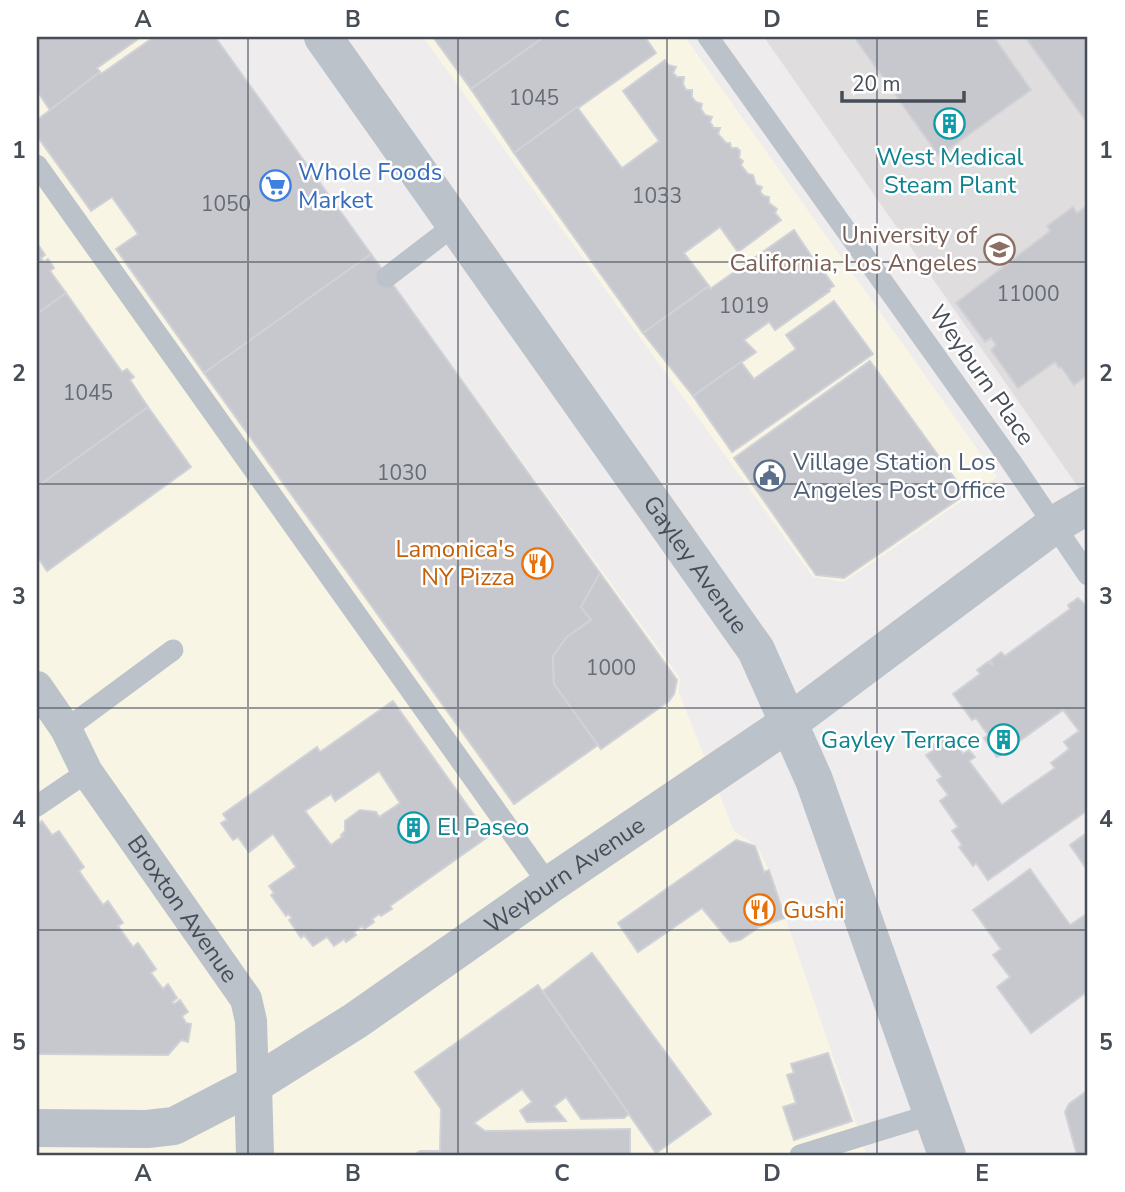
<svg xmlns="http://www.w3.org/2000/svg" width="1125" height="1192" viewBox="0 0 1125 1192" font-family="'Nunito Sans',sans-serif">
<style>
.commercial{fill:#f9f5e5}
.education{fill:#dfdddd}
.building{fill:#c7c7ce;stroke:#d0d2d7;stroke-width:2;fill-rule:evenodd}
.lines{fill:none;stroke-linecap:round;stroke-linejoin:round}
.service{stroke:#bbc2ca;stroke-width:21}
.pedestrian{stroke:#bbc2ca;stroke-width:32}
.minor{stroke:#bbc2ca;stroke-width:38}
.tertiary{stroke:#bbc2ca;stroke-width:38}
.grid{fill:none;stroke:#464d57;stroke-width:2;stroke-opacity:0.55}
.labels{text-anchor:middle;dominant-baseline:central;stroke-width:5;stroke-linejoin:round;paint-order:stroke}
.number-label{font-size:21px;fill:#666c75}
.culture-label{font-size:24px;fill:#0d838f;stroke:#fff}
.shop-label{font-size:24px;fill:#366cbe;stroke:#fff;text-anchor:start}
.education-label{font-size:24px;fill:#785e54;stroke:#fff;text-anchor:end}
.street-label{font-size:24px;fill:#464d57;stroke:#fff}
.service-label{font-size:24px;fill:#4e5e75;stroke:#fff;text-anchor:start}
.food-label{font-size:24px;fill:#c56008;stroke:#fff;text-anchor:end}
.neatline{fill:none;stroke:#464d57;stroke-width:2.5}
.grid-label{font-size:23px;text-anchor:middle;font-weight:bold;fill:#464d57}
</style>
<rect width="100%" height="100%" fill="#eeecec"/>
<!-- commercial -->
<g class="commercial">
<polygon points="37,37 213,37 680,678 679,693 734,831 757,846 769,870 867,1155 37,1155"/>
<polygon points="423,37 685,37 997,477 844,582 813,577"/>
</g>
<!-- education -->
<polygon class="education" points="764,37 1088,37 1088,501 1060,461"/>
<!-- building -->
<g class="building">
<polygon points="37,37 141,37 97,68 100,72 50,110 37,91"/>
<polygon points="154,37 215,37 371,254 204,373 116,249 138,234 112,197 91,211 37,136 37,120 100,72 101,74"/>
<polygon points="433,37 544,37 471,89"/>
<polygon points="544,37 645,37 656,53 514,153 471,89"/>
<polygon points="854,37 994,37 1031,90 939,156"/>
<polygon points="1025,37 1088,37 1088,124"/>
<polygon points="665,60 668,65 676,67 673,73 677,77 684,77 683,84 686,90 692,90 692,97 696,102 702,104 701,109 705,115 712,117 710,122 714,128 720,128 718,134 726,143 730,143 731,148 737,148 740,151 739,158 743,161 741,165 748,174 753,175 756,185 762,187 760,192 764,196 769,197 769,203 777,209 775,213 781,220 738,252 720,227 684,253 709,286 643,333 514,153 577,107 622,168 659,141 623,91"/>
<polygon points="1088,205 1088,375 1074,385 1061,367 1059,368 1055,362 1018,388 991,350 996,345 991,338 985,342 956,303 1050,231 1047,226 1073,207 1077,213"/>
<polygon points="794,230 814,260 809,263 811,266 817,262 834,286 829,289 830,291 775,330 769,322 744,340 756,352 693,396 643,333 709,286 710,289"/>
<polygon points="37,243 45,255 41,258 44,262 48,259 54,268 50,271 66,293 37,314"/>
<polygon points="371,254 600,573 581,607 591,620 567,637 553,656 554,684 598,745 514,804 204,373"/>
<polygon points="66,293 122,372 127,369 134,377 130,380 148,407 37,487 37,314"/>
<polygon points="834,301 873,354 732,452 693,396 741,362 754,379 796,349 786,335"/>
<polygon points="870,361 966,494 844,578 816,575 734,458"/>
<polygon points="148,407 191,467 47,571 37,556 37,487"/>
<polygon points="600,573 677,680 674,694 669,701 601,749 554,684 553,656 567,637 591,620 581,607"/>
<polygon points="1078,598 1088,607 1088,810 988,880 976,863 973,866 959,847 962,845 952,831 958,827 940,801 948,795 937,780 942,777 926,755 934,750 932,746 946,736 948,738 951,736 963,754 969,750 975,757 969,761 1002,805 1055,768 1051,763 1069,749 1064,742 1079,731 1063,710 997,757 984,738 988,735 976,718 972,720 953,694 980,674 977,670 988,662 993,665 990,661 1001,652 1005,656 1070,609 1068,605"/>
<path d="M393 701 489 836 390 906 392 909 381 916 379 914 372 919 374 922 364 929 362 926 354 932 356 935 346 942 344 939 334 946 327 937 313 946 304 935 301 938 289 920 292 918 288 914 286 916 271 895 274 893 269 886 296 867 273 834 249 852 238 837 233 840 221 823 227 820 223 814 317 747 320 752ZM379 771 400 803 379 817 376 812 360 810 345 821V831L341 835 343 836 331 845 305 811 331 794 335 801Z"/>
<polygon points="42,821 52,835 59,831 84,867 79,871 103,905 108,901 123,923 118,926 133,947 138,943 156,969 151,973 163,989 168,984 177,998 172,1002 174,1004 180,1000 188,1012 182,1016 186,1023 191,1024 188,1042 181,1040 168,1055 37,1054 37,825"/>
<polygon points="1088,832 1088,871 1070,845"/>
<polygon points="736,840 755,846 764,872 769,870 785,918 759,927 740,940 730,942 702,908 638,952 618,923"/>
<polygon points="1030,869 1070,925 1088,913 1088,991 1031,1033 997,987 1010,977 993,955 1001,949 973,910"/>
<polygon points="592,953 711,1114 656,1153 543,991"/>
<polygon points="538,985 629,1114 624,1118 581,1119 566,1097 554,1106 566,1121 527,1122 520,1111 532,1102 522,1089 474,1123 485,1131 630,1129 630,1155 414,1155 420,1151 440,1151 441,1109 415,1072"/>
<polygon points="828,1053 852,1121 794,1140 783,1107 796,1103 787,1075 794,1073 791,1064"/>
<polygon points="1088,1090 1088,1155 1077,1155 1065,1112 1069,1104"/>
</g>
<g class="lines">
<!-- service -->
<g class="service">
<polyline points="708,37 1010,460 1088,575"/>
<polyline points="37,165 549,885"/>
<polyline points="387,277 456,224"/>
<polyline points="66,729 173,650"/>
<polyline points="37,806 87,772"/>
<polyline points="800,1155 933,1114"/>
</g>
<!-- pedestrian -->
<path class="pedestrian" id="s1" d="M37 687 66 729 87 772 246 999 251 1021 253 1085"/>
<!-- minor -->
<polyline class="minor" points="253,1085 255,1155"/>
<!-- tertiary -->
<g class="tertiary">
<path id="s2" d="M323 37 756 650 814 780 947 1155"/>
<path id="s3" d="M37 1128 147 1129 174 1126 253 1085 355 1021 549 885 790 722 1054 525 1088 505"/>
</g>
</g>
<!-- grid -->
<path class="grid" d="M248 37V1155M458 37V1155M667 37V1155M877 37V1155M37 262H1088M37 484H1088M37 708H1088M37 930H1088"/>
<!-- icons -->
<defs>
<symbol id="building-ring" viewBox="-11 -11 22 22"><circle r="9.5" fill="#fff" stroke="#0f9aa8" stroke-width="1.5"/><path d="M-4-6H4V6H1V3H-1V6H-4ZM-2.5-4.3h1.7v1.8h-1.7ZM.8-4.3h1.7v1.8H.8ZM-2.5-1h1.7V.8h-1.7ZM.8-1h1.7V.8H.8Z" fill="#0f9aa8"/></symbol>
<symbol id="supermarket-ring" viewBox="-11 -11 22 22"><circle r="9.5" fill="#fff" stroke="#3f7fe0" stroke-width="1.5"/><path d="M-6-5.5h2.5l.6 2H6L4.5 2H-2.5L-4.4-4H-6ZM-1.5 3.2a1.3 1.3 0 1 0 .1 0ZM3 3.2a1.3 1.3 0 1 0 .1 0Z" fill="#3f7fe0"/></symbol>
<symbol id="university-ring" viewBox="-11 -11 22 22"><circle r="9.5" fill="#fff" stroke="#8d6e63" stroke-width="1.5"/><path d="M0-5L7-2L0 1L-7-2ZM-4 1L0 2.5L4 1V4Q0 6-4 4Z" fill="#8d6e63"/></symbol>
<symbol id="civic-ring" viewBox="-11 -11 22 22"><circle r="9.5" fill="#fff" stroke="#5c6f8a" stroke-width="1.5"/><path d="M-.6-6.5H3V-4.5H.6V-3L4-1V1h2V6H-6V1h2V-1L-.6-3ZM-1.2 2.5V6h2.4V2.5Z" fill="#5c6f8a"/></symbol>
<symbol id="restaurant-ring" viewBox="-11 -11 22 22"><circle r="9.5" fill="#fff" stroke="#e8710a" stroke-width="1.5"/><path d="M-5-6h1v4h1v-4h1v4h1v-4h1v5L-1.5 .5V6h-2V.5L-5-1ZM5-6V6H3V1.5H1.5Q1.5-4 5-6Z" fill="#e8710a"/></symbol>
</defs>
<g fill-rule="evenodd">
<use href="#building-ring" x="932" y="106" width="35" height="35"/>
<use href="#supermarket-ring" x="258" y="168" width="35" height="35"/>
<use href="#university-ring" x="982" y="232" width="35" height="35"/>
<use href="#civic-ring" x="752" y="458" width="35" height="35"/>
<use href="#restaurant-ring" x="520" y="546" width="35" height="35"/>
<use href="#building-ring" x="986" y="722" width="35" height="35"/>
<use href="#building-ring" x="396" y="810" width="35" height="35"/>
<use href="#restaurant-ring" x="742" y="892" width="35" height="35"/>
</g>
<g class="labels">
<!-- number labels -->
<g class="number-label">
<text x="534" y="98">1045</text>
<text x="657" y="196">1033</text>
<text x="226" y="204">1050</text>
<text x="1028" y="294">11000</text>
<text x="744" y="306">1019</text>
<text x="88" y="393">1045</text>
<text x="402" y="473">1030</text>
<text x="611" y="668">1000</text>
</g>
<!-- culture labels -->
<g class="culture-label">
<text x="950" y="157">West Medical<tspan x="950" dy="28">Steam Plant</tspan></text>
<text x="980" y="740" text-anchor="end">Gayley Terrace</text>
<text x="437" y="827" text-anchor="start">El Paseo</text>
</g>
<!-- shop labels -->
<g class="shop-label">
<text x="298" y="172">Whole Foods<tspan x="298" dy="28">Market</tspan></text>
</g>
<!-- education labels -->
<g class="education-label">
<text x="977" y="235">University of<tspan x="977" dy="28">California, Los Angeles</tspan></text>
</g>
<!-- street labels -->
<g class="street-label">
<text transform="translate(982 375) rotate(55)">Weyburn Place</text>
<text stroke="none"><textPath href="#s2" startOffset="646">Gayley Avenue</textPath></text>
<text stroke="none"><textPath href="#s3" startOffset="602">Weyburn Avenue</textPath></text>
<text stroke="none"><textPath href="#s1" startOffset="266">Broxton Avenue</textPath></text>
</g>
<!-- service labels -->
<g class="service-label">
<text x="793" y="462">Village Station Los<tspan x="793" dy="28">Angeles Post Office</tspan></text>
</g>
<!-- food labels -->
<g class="food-label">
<text x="515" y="549">Lamonica's<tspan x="515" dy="28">NY Pizza</tspan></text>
<text x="783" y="910" text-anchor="start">Gushi</text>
</g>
</g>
<!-- border -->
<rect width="1125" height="1192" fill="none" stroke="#ffffff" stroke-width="77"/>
<!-- scale -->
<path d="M842 91v10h122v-10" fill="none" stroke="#464d57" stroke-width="3.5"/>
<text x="852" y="91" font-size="21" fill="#464d57" stroke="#ffffff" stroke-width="5" paint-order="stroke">20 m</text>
<rect x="38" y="38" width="1048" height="1116" class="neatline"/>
<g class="grid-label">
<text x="143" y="27">A</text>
<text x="353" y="27">B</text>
<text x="562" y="27">C</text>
<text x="772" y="27">D</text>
<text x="982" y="27">E</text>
<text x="19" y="158">1</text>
<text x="1106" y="158">1</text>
<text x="19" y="381">2</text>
<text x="1106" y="381">2</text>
<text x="19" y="604">3</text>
<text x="1106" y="604">3</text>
<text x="19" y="827">4</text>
<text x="1106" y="827">4</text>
<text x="19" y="1050">5</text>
<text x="1106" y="1050">5</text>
<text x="143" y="1181">A</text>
<text x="353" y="1181">B</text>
<text x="562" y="1181">C</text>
<text x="772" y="1181">D</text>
<text x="982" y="1181">E</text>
</g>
</svg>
